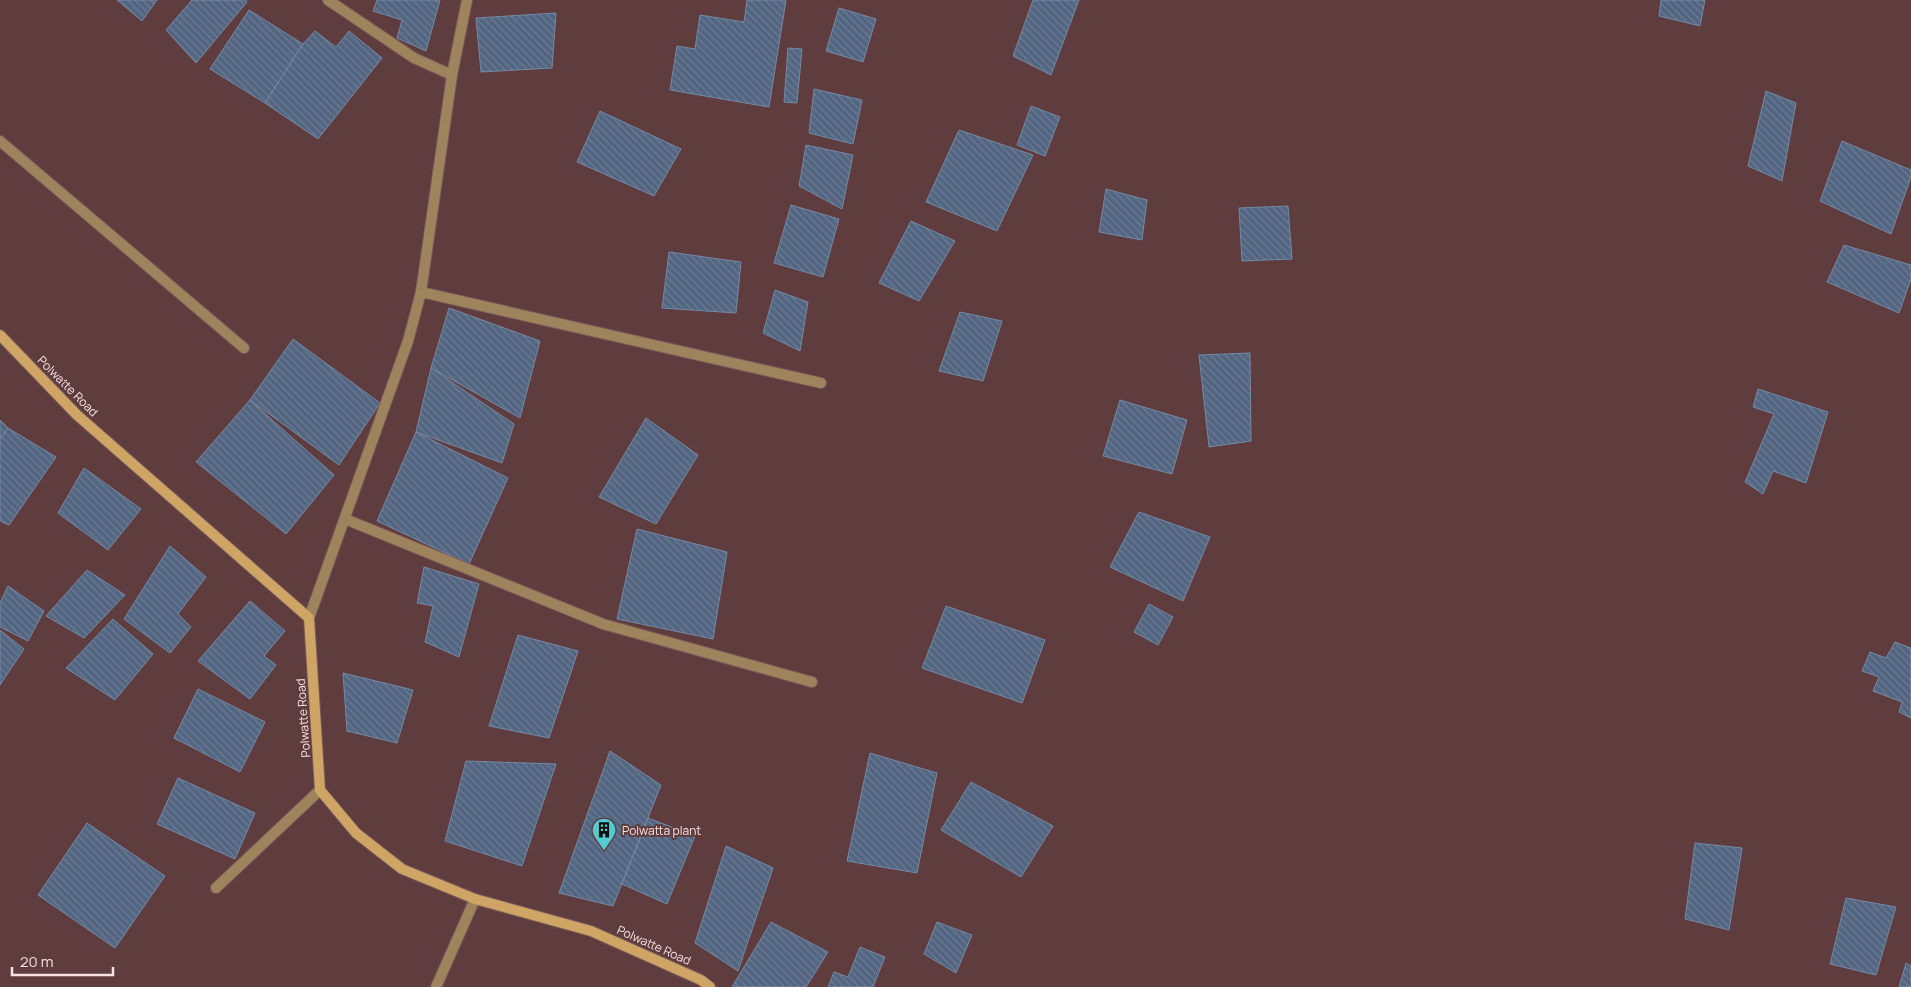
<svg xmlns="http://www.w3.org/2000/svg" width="1911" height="987" viewBox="0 0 1911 987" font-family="Manrope,sans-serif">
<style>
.building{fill:url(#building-back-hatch);stroke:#7589a7}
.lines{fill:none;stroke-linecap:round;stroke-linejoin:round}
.lane-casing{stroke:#7b5a5b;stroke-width:12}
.street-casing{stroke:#7b5a5b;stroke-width:12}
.secondary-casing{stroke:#7b5a5b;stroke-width:12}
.lane{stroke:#9e845c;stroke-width:10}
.street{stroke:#9e845c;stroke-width:10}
.secondary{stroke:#cea564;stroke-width:10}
.labels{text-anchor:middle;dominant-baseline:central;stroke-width:4;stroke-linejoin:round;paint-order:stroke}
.street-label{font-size:12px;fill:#f8e1e1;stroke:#5f3c3d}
.poi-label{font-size:12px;fill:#f8e1e1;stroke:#5f3c3d;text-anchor:start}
</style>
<defs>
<pattern id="building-back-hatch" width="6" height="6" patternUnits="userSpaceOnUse" patternTransform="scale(1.25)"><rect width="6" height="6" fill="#526581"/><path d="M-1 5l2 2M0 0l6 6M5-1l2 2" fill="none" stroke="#6c7b93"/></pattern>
</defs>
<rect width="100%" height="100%" fill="#5f3c3d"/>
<!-- building -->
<g class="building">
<polygon points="117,0 157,0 142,21"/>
<polygon points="192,0 246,0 247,2 196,63 166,30"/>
<polygon points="377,0 440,0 426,51 397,38 402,20 373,11"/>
<polygon points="747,0 786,0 769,107 670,90 677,46 695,49 700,15 744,22"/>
<polygon points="1033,0 1079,0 1051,75 1013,56"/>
<polygon points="1661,0 1705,0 1700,26 1659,16"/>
<polygon points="839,8 876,19 863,62 826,51"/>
<polygon points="249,10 303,44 265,103 210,69"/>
<polygon points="556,13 552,68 481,72 476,18"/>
<polygon points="315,31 336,47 349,31 382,58 318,139 265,103 303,44"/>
<polygon points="788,48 802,49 797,103 784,102"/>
<polygon points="814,89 862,100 853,144 809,133"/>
<polygon points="1766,91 1796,103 1782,181 1748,166"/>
<polygon points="1031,106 1060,117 1045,156 1017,145"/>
<polygon points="600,111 681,149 654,196 577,162"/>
<polygon points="959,130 1033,155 997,231 926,202"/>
<polygon points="1842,141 1911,170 1911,177 1891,234 1820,201"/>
<polygon points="806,145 853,155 842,209 799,186"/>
<polygon points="1106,189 1147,200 1142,240 1099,232"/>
<polygon points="791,205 839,219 823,277 774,263"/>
<polygon points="1288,206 1292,259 1242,261 1239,208"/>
<polygon points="911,221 955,241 919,301 879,283"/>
<polygon points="1844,245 1911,265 1911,279 1899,313 1827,282"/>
<polygon points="669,252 741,262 736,313 662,308"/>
<polygon points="775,290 808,302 800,351 763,333"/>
<polygon points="449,308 540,341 520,418 431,368"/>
<polygon points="960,312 1002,321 983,381 939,371"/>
<polygon points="293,339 380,403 339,465 250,400"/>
<polygon points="1250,353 1251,441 1209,447 1199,355"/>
<polygon points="431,368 514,424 502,463 416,432"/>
<polygon points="1758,389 1828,412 1806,483 1773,471 1763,494 1745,482 1774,414 1753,407"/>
<polygon points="250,400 334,475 286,534 196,462"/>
<polygon points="1120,400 1187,420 1172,474 1103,456"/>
<polygon points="646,418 698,455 656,524 599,497"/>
<polygon points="0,420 8,428 0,439"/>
<polygon points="8,428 56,457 9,525 0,521 0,439"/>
<polygon points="416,432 508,478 469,564 377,521"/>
<polygon points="84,468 141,509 108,550 58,513"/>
<polygon points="1139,512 1210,537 1183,601 1110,567"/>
<polygon points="637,529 727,552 713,639 617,619"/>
<polygon points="170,546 206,577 178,614 191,627 170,653 124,619"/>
<polygon points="424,567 479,584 459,657 425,642 433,606 417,603"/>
<polygon points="87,570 125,595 84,638 46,616"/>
<polygon points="8,586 44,611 28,641 0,627 0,603"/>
<polygon points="250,601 285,631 264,656 276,665 250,699 198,661"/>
<polygon points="1149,604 1173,617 1158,645 1134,632"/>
<polygon points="946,606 1045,640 1022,703 922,668"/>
<polygon points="113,619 153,654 115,700 66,668"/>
<polygon points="0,630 24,649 0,685"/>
<polygon points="518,635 578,651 549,738 489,726"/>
<polygon points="1895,642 1911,648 1911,718 1899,712 1902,702 1873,691 1879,677 1862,671 1870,652 1886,658"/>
<polygon points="343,673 413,690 397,743 347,731"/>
<polygon points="198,689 265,722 240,772 174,738"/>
<polygon points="610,751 661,785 613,906 559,893"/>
<polygon points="870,753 937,773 917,873 847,861"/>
<polygon points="466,761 556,764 522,866 445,841"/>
<polygon points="178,778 255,813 235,859 157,824"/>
<polygon points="971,782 1053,826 1021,877 941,830"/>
<polygon points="648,818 695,836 667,904 622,884"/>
<polygon points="87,823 165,876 115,948 38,895"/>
<polygon points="1695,843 1742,848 1729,930 1685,919"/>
<polygon points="726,846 773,868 738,971 695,943"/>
<polygon points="1846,898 1896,907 1876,975 1830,964"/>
<polygon points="771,922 828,952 806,987 732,987"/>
<polygon points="937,922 972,935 956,973 924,954"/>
<polygon points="860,947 885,957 873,987 828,987 834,972 848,977"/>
<polygon points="1906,963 1911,966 1911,987 1899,987"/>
</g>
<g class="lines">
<defs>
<g id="lane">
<polyline points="328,0 414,58 452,75"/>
<polyline points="0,141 244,348"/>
</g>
<g id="street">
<polyline points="421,292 821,383"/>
<polyline points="345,519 603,624 812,682"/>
<polyline points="309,618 408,341 421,292 452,75 467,0"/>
<polyline points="216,888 320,790"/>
<polyline points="436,987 475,899"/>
</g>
<polyline id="secondary" points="0,335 77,415 309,618 320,790 356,833 402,869 475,899 591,931 701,980 710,987"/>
</defs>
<!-- lane casing -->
<use href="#lane" class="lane-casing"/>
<!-- street casing -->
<use href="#street" class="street-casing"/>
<!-- secondary casing -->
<use href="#secondary" class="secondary-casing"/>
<!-- lane -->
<use href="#lane" class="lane"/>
<!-- street -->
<use href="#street" class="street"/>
<!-- secondary -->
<use href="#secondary" class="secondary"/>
</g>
<!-- icons -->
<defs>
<symbol id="building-pin" viewBox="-11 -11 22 30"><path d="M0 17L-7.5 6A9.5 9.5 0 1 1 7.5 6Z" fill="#52ccd1" stroke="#5f3c3d"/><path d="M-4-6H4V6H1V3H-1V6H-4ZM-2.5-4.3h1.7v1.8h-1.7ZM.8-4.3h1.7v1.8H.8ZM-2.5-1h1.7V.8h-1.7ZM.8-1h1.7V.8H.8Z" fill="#111"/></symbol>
</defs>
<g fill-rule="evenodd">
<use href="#building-pin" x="590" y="816" width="28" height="38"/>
</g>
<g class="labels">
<!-- street labels -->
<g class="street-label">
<text transform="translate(68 386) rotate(45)">Polwatte Road</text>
<text transform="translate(303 718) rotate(-94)">Polwatte Road</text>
<text transform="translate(654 945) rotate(24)">Polwatte Road</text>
</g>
<!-- poi labels -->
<g class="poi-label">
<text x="622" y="830">Polwatta plant</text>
</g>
</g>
<!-- scale -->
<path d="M12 967v8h101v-8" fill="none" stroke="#f8e1e1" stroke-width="2.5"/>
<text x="20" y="967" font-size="15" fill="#f8e1e1" stroke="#5f3c3d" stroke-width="4" paint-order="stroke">20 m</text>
</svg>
